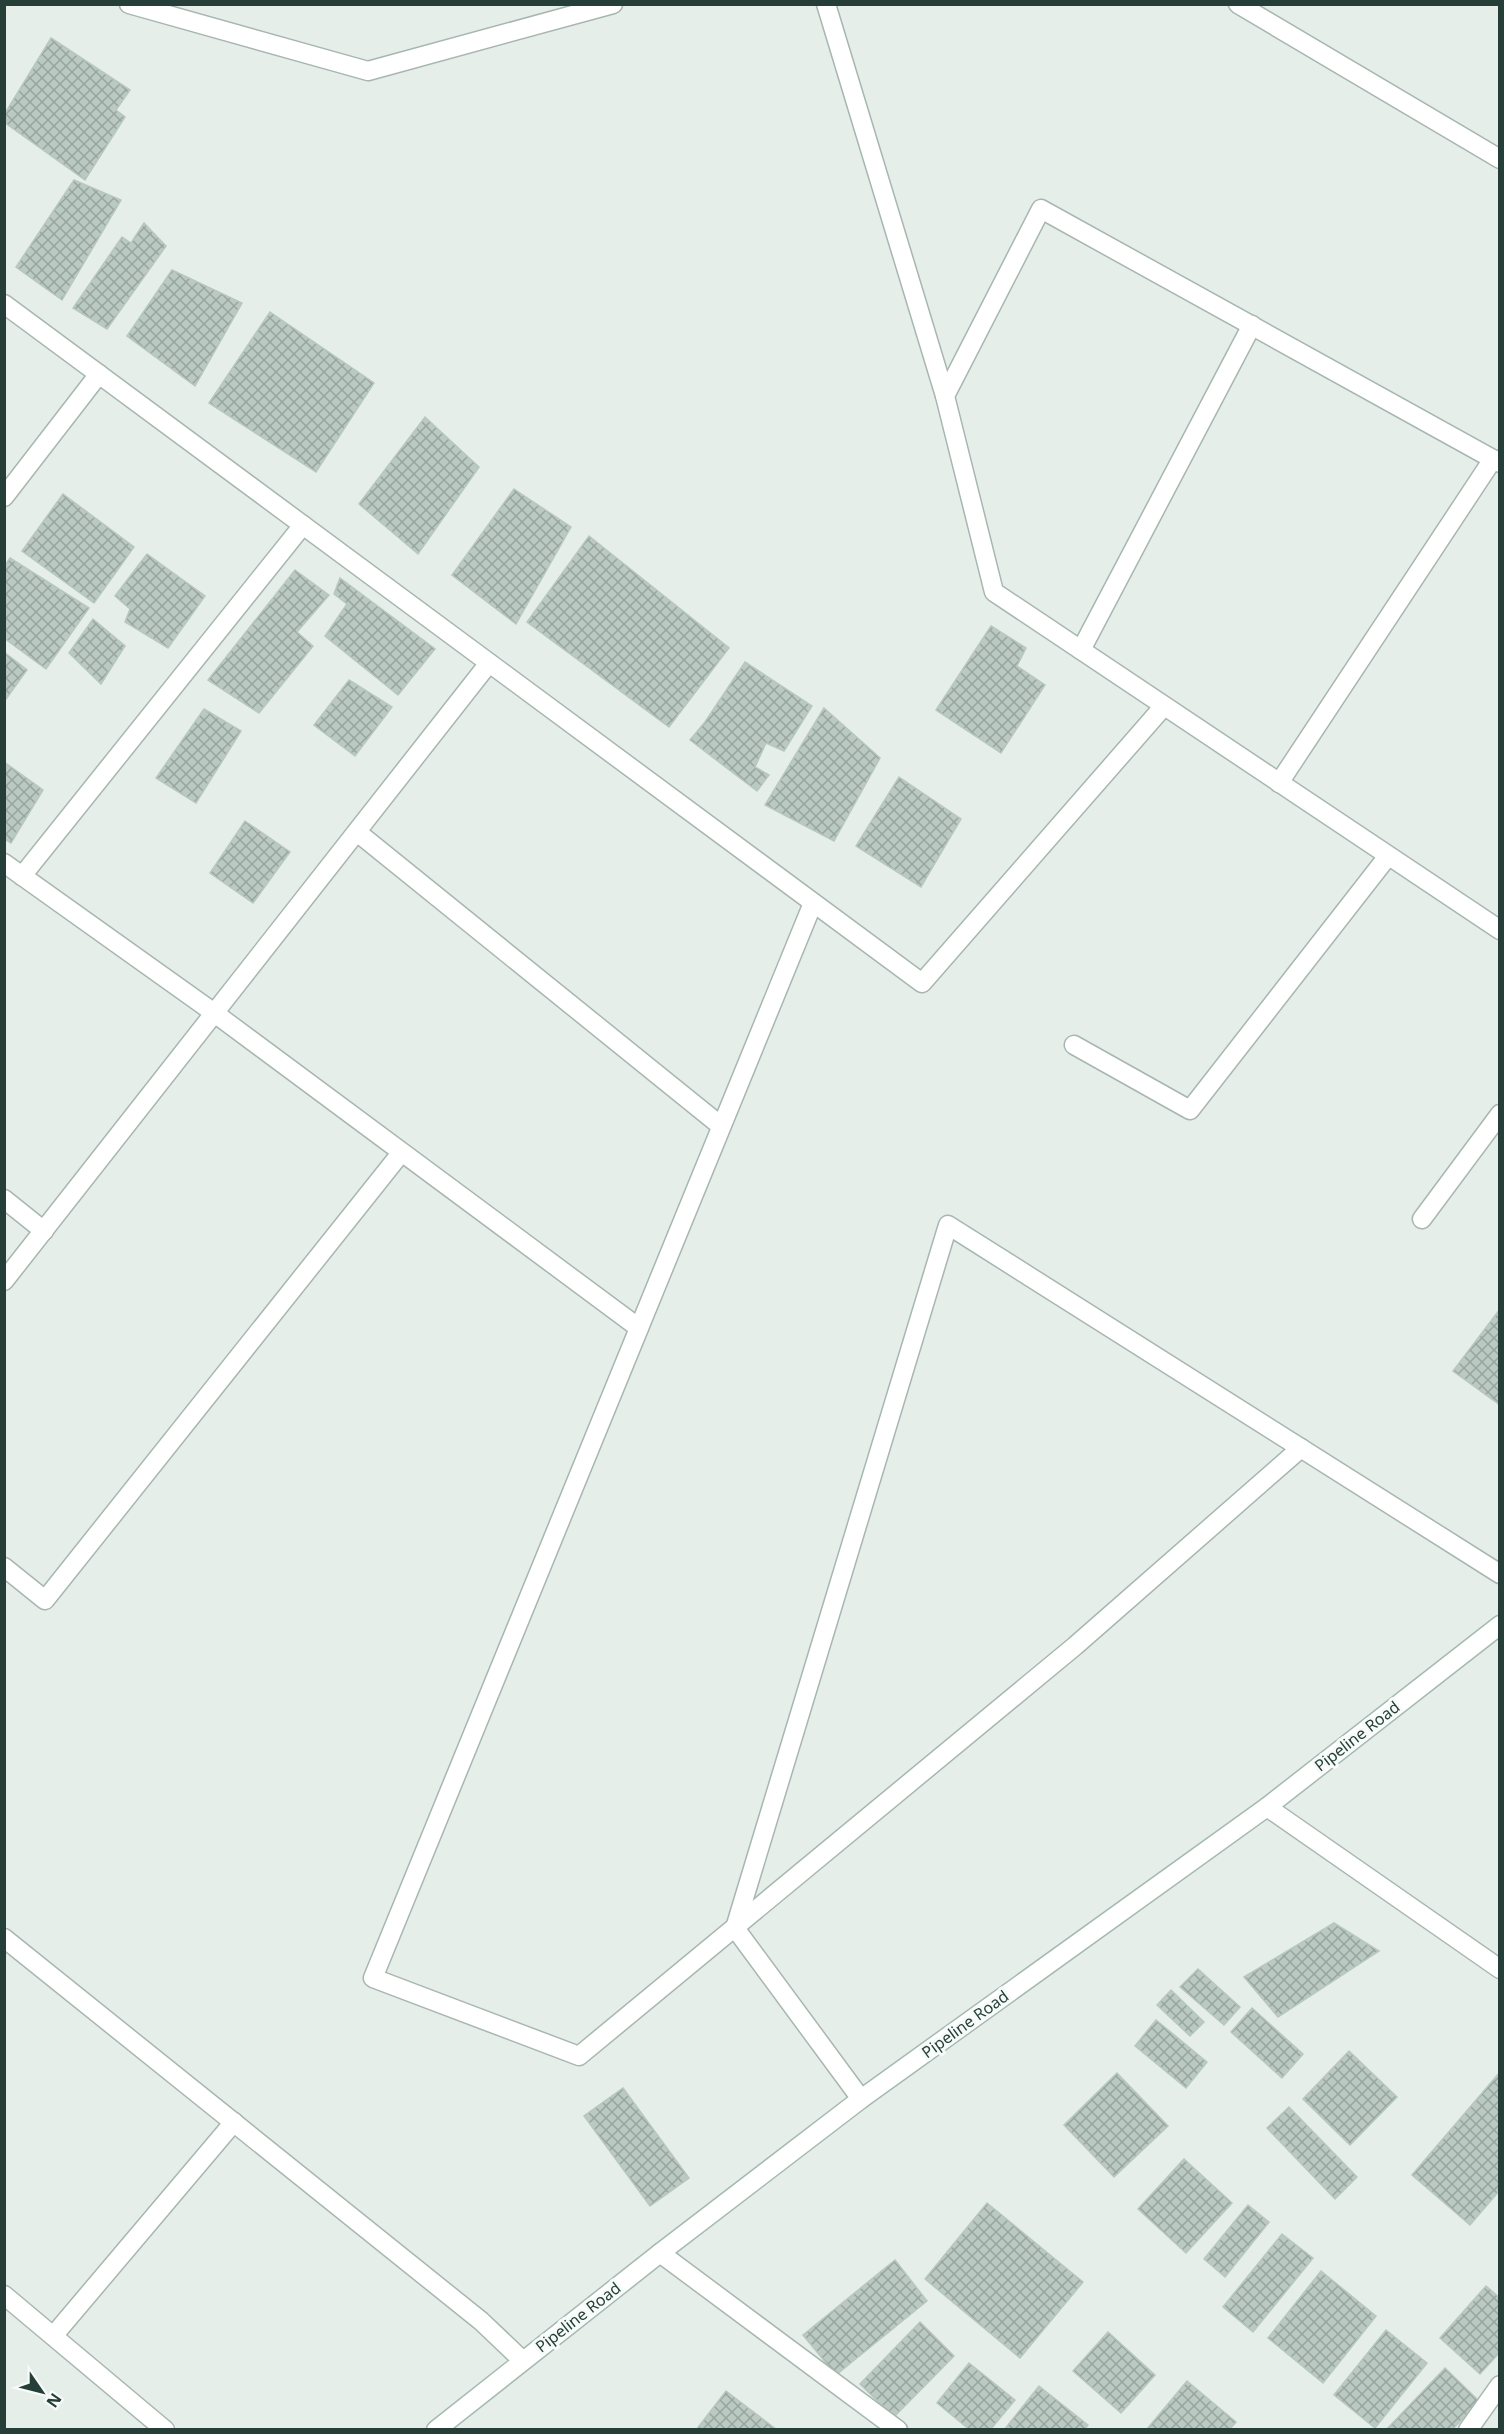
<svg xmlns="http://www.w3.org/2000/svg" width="1504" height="2434" viewBox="0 0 1504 2434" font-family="'Noto Sans',sans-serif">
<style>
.building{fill:url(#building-cross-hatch);stroke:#b8c7c1;stroke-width:1.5}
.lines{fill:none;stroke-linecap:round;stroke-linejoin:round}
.street-casing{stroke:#a8b6b1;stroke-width:21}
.secondary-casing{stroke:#a5b9b2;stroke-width:21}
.street{stroke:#fff;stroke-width:18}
.secondary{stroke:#fff;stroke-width:18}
.labels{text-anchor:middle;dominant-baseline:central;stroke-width:6;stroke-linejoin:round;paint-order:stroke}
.street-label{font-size:16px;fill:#253f38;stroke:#f6faf8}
</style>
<defs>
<pattern id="building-cross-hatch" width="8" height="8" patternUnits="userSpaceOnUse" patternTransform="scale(1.5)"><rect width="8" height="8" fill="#bbc9c3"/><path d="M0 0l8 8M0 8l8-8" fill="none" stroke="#98a59f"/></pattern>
</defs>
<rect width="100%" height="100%" fill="#e6eeea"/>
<!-- building -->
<g class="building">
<polygon points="51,38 130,90 116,110 125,117 85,180 4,122 4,115"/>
<polygon points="74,180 121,200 62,300 16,267"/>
<polygon points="144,223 166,246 107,329 73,308 122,237 131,243"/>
<polygon points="172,270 242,303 195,386 127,336"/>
<polygon points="270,312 374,383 316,472 209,403"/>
<polygon points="425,417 479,467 418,554 359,504"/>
<polygon points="514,489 571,527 516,624 452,575"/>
<polygon points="63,494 134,547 94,603 22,551"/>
<polygon points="589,536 729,648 669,727 527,622"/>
<polygon points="147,554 205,596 168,648 125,622 130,609 115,596"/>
<polygon points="10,558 89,608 46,669 4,638 4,567"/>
<polygon points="295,570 329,595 297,632 313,646 259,713 208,680"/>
<polygon points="340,578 435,649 398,695 325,636 347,604 334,594"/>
<polygon points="93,619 125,646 101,684 69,653"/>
<polygon points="991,626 1026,648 1017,666 1045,685 1001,753 936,710"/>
<polygon points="4,652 27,670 4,702"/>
<polygon points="745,662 812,706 784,751 766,743 755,767 769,775 757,791 690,740 705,722"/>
<polygon points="349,680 392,707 355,756 314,725"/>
<polygon points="824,708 880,758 834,841 765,805"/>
<polygon points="204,709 241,731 196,803 156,778"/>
<polygon points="4,762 43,790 11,843 4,839"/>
<polygon points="899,777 961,819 921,887 856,846"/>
<polygon points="245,821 290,852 253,903 210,873"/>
<polygon points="1500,1309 1500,1405 1453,1371"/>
<polygon points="1334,1923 1379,1951 1278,2017 1244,1977"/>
<polygon points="1198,1969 1240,2007 1224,2025 1180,1987"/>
<polygon points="1171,1990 1204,2022 1190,2036 1157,2005"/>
<polygon points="1252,2008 1303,2054 1282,2078 1231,2032"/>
<polygon points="1156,2020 1207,2062 1186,2088 1135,2046"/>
<polygon points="1349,2051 1397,2097 1350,2145 1303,2099"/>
<polygon points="1500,2072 1500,2190 1470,2225 1412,2175"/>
<polygon points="1117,2073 1168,2126 1114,2177 1064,2125"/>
<polygon points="623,2088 689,2178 650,2206 584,2116"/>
<polygon points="1289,2107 1357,2177 1335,2199 1267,2128"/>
<polygon points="1184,2159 1232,2203 1186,2253 1138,2209"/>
<polygon points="987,2203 1083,2282 1020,2358 925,2279"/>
<polygon points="1248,2205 1269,2222 1225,2277 1204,2259"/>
<polygon points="1282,2234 1313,2258 1253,2332 1223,2307"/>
<polygon points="895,2260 927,2301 836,2375 803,2335"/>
<polygon points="1321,2271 1376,2316 1323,2383 1268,2338"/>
<polygon points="1486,2286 1500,2298 1500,2352 1480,2374 1440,2338"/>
<polygon points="920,2322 954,2356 894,2417 860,2384"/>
<polygon points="1386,2330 1427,2363 1375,2428 1334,2395"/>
<polygon points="1108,2332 1155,2375 1121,2413 1073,2371"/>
<polygon points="969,2363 1015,2400 990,2430 970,2430 937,2403"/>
<polygon points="1445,2368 1479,2401 1452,2430 1386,2430"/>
<polygon points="1187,2381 1236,2422 1229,2430 1147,2429"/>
<polygon points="1039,2386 1088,2425 1084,2430 1004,2430"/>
<polygon points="726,2391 777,2430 696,2430"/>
</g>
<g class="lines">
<defs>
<g id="street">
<polyline points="129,4 368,71 613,4"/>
<polyline points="826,4 945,396"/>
<polyline points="1238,4 1500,159"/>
<polyline points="4,304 922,983 1164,706"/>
<polyline points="1500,463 1041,209 945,396 994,592 1500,930"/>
<polyline points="4,497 99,374"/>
<polyline points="1081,650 1252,325"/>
<polyline points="1279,783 1493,459"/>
<polyline points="357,832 721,1126"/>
<polyline points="4,863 213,1012 639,1328"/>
<polyline points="22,876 303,525"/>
<polyline points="813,903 373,1978 579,2056 1075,1646 1301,1448"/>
<polyline points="1074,1045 1190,1110 1388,856"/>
<polyline points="4,1199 44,1231"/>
<polyline points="1422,1219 1500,1114"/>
<polyline points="4,1281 489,663"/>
<polyline points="4,1567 45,1600 401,1153"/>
<polyline points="1267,1807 1500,1969"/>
<polyline points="4,1938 481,2321 522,2360"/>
<polyline points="861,2099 735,1928 948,1225 1500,1574"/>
<polyline points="660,2253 898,2430"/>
<polyline points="4,2295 165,2430"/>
<polyline points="54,2335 234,2122"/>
<polyline points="1468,2430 1500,2385"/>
</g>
<polyline id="secondary" points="436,2430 660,2253 861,2099 1267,1807 1500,1625"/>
</defs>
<!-- street casing -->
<use href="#street" class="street-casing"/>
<!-- secondary casing -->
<use href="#secondary" class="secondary-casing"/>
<!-- street -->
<use href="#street" class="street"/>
<!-- secondary -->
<use href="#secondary" class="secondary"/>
</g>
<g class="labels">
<!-- street labels -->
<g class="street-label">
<text transform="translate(1357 1736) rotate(-38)">Pipeline Road</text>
<text transform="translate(965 2024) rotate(-36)">Pipeline Road</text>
<text transform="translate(578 2317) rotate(-38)">Pipeline Road</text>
</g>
</g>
<!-- border -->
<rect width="1504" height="2434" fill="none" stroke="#253f38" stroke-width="12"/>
<!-- north arrow -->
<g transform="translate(42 2392) rotate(125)" stroke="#f6faf8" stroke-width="4.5" paint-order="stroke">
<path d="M0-4.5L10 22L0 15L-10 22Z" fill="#253f38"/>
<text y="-9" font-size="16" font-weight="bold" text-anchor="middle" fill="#253f38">N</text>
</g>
</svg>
